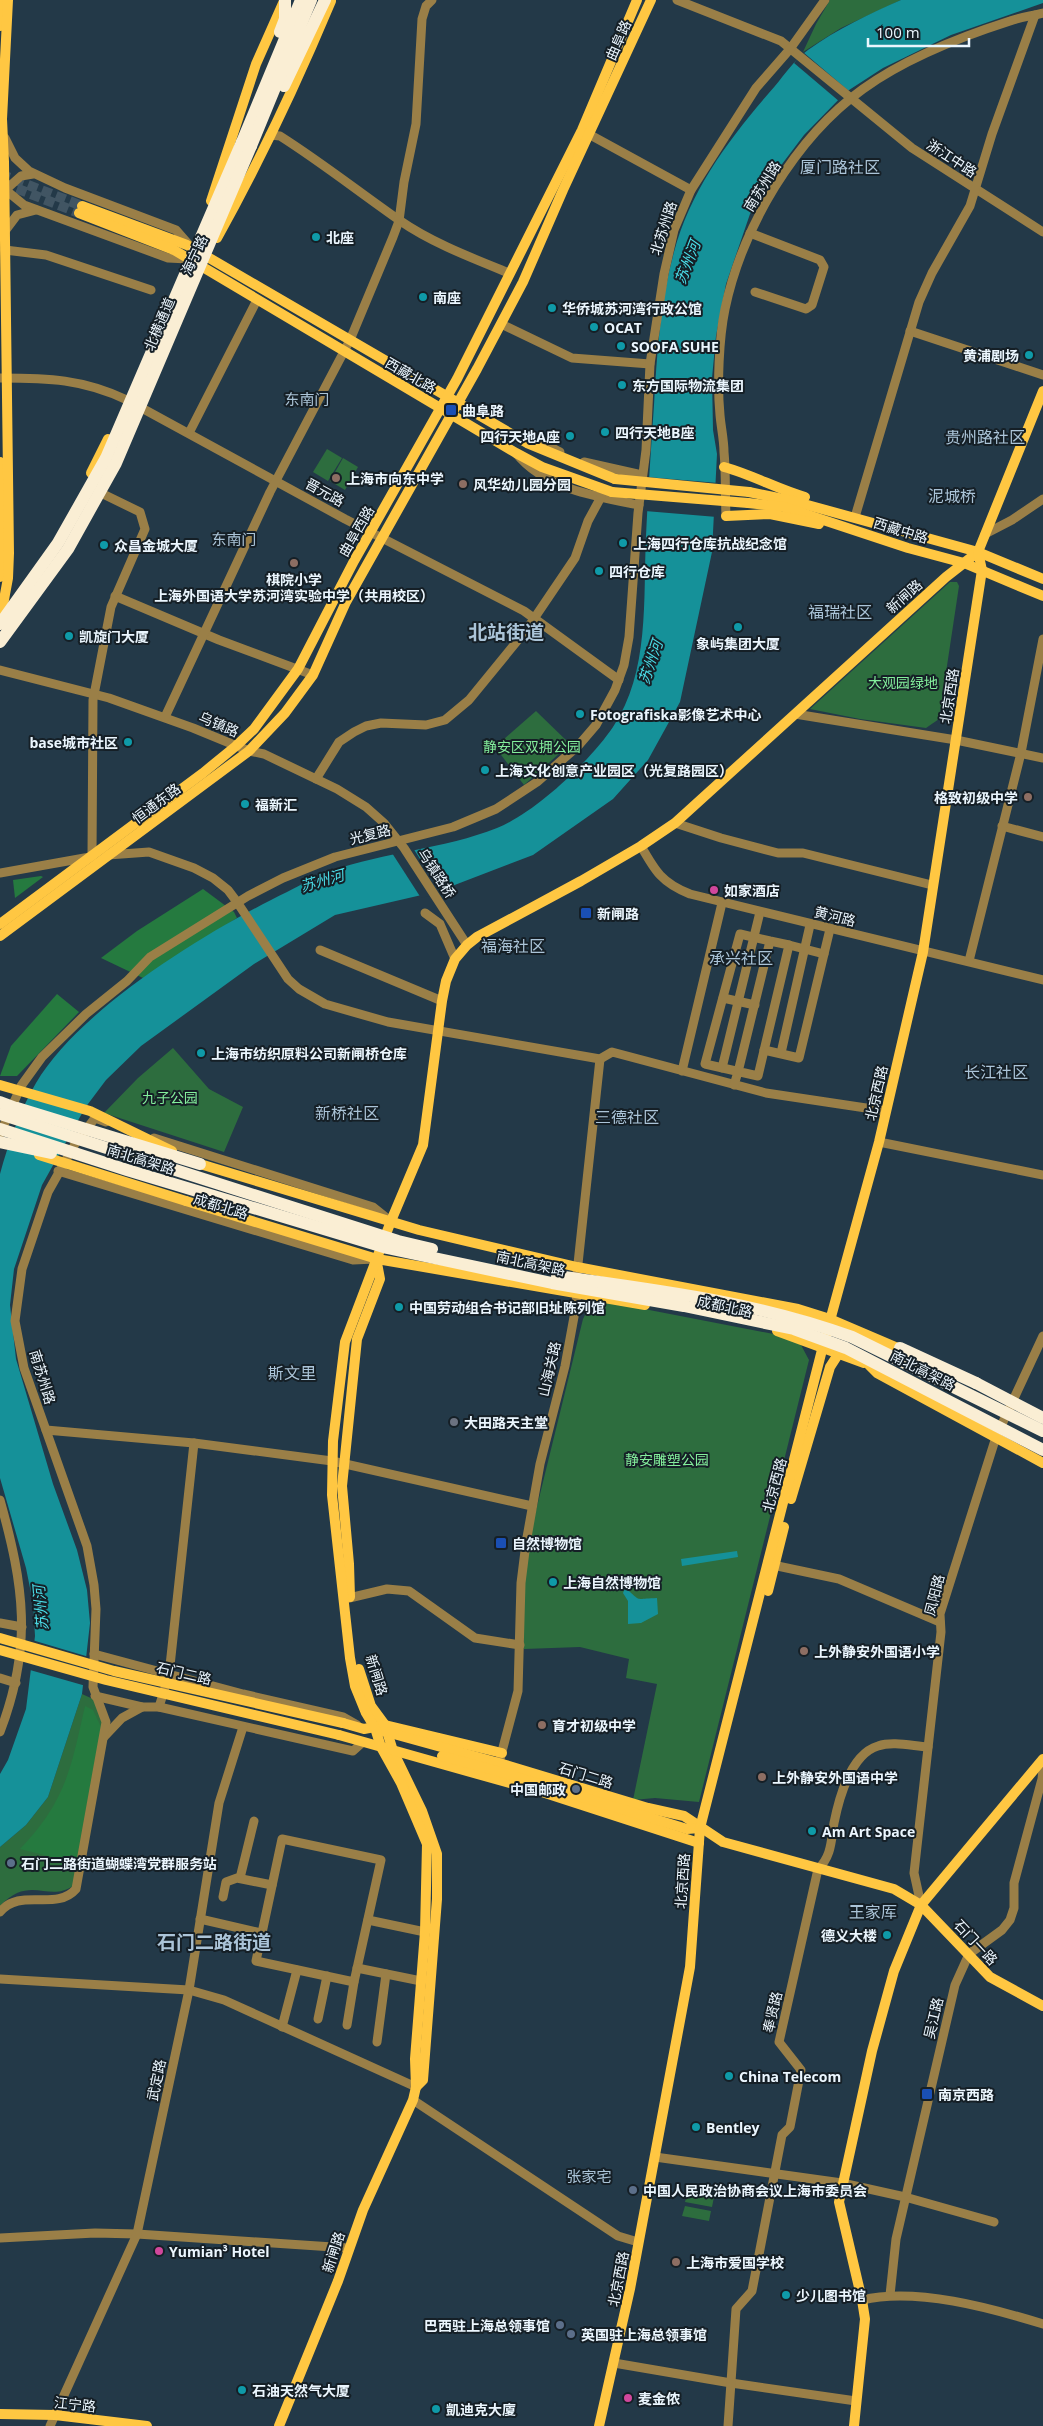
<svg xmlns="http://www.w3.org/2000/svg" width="1043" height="2426" viewBox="0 0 1043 2426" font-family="'Open Sans','Noto Sans SC',sans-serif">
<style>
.green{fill:#2d6d3e}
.forest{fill:#257a3f}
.water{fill:#159199}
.pier{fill:#233948}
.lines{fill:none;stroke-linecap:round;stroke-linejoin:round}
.major-tunnel{stroke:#415563;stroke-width:10;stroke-dasharray:10 5;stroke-linecap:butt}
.minor{stroke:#9a7f47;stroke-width:9}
.major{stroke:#ffc742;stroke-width:10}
.highway{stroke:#faeed4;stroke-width:12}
.major-bridge{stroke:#ffc742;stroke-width:10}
.highway-bridge{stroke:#faeed4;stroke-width:12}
.culture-dot{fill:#0f9aa8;stroke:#151f26;stroke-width:2}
.transit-dot{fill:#1a4fb4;stroke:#151f26;stroke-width:2}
.education-dot{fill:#8d6e63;stroke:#151f26;stroke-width:2}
.hotel-dot{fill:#d1479c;stroke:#151f26;stroke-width:2}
.worship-dot{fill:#6b7280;stroke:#151f26;stroke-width:2}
.service-dot{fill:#5c6f8a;stroke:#151f26;stroke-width:2}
.labels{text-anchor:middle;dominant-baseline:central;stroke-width:4;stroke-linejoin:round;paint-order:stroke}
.street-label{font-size:14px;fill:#ebf6fe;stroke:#151f26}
.poi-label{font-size:14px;font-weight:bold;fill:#ebf6fe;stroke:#151f26;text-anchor:start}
.park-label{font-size:14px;fill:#84ef9c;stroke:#151f26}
.water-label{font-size:15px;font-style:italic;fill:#4bdde8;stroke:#151f26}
.neighbourhood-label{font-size:15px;fill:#abc4d8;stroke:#151f26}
.quarter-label{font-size:16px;fill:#abc4d8;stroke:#151f26}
.district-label{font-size:19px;font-weight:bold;fill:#abc4d8;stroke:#151f26}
</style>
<rect width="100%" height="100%" fill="#233948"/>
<!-- green -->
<g class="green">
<polygon points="830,0 901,0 841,28 803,52 816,24"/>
<polygon points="327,449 342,458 328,481 313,472"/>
<polygon points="343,458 358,467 345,490 330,481"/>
<polygon points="950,582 957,582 959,586 939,719 926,728 860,719 810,709"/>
<polygon points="536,711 570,744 524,785 495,747"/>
<polygon points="173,1048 209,1089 243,1107 224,1152 104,1113 138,1078"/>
<polygon points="603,1301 784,1336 801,1345 809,1360 699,1802 655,1798 633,1800 657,1684 626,1678 629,1659 580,1647 524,1649 524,1578 529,1539 583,1319 590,1305"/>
<path d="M82 1694 93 1699 103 1721 73 1886C48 1903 30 1874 0 1906V1847L26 1825 48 1797Z"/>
<polygon points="688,2191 714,2197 712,2207 685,2202"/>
<polygon points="685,2206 711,2211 709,2221 682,2216"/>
</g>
<!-- forest -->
<g class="forest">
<polygon points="41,876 43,877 15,898 13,880"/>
<polygon points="203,889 234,912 237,918 143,978 101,958 137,931"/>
<polygon points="57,994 79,1012 17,1076 0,1076 11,1046"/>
<path d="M85 1706 93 1710 101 1727 76 1863 20 1849C66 1801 71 1768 85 1706Z"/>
</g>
<!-- water -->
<g class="water">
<path d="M901 0H1043V3L951 35 883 68 846 92 804 135 773 176 750 214 726 284 716 336 712 378 713 430 717 454 712 552 680 702 648 760 613 799 533 855 439 891 335 915 254 964 141 1046 106 1080 85 1108 42 1185 14 1269 10 1305 16 1359 53 1484 77 1550 87 1590 90 1623 82 1694 48 1797 26 1825 0 1847V1774L8 1760 26 1709 35 1636 33 1603 26 1568 0 1478V1174C8 1144 20 1110 36 1083 80 1008 209 930 287 892 301 885 316 876 331 871 385 852 444 849 497 828 535 813 590 761 613 727 650 672 643 599 646 536 648 492 651 449 654 405 657 354 660 302 674 252 691 188 732 135 775 86 785 74 795 59 808 50 837 29 869 14 901 0Z"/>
<polygon points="737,1551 738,1557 682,1566 681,1559"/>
<path d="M625 1588C643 1602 632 1599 657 1598L658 1614 641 1623 628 1624V1601L623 1593Z"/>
</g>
<!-- pier -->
<g class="pier">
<polygon points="803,52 850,92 840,102 794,63"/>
<polygon points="647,477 718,483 717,517 645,511"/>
<polygon points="413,848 442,893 421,898 392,853"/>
<polygon points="32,1640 89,1657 86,1686 30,1670"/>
</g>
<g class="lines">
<!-- major-tunnel -->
<g class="major-tunnel">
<polyline points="0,174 82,206"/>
<polyline points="3,183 79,213"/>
</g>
<!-- minor -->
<g class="minor">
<polyline points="677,0 781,41 912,148 1043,232"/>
<polyline points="583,131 691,190"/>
<path d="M270 135 280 136C321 162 359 192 399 220 432 243 472 258 509 273"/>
<polyline points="5,138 15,158 29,171 65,188 176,230 190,246"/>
<polyline points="2,187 24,205 168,258 188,259"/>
<polyline points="1,194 21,176 33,174"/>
<polyline points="5,231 17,215 36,210"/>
<polyline points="750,233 820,260 824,267 812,305 806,309 755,292"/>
<polyline points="5,250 46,255 151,290"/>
<polyline points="501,324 572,358 650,364"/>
<polyline points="910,331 1043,375"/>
<path d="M0 378C48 378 83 379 127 400L345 519 524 611 619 680"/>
<polyline points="189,433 257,300"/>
<polyline points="527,443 539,441 560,452"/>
<path d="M516 453C543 488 597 497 639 505"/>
<polyline points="584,462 642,475"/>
<path d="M726 516C725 495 726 473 724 452 724 440 721 427 720 415 717 385 719 338 725 309 742 228 795 138 863 89 906 58 960 37 1010 21 1021 17 1032 16 1043 13"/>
<polyline points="855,517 919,302 932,273 970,206 992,134 1035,15"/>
<polyline points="985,534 1012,520 1043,499"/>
<polyline points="115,596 219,640 313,675"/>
<polyline points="0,670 109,698 193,728 249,751 264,754 337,789 366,807 384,823 404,848 467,945"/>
<polyline points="795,714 956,740 1043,758"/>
<polyline points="165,717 270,492 350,340 393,237 399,221 404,182 416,124 422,19 426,6 432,0"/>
<polyline points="316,779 339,742 354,732 366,726 381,723 426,725 445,720 469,700 527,629 575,558 588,521 601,497"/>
<polyline points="675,823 721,838 778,853 803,853 932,885"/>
<polyline points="1002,826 1043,837"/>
<path d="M641 846C655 871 662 883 690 894L1043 980"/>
<polyline points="108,855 149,852 194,868 213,878 228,890 237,902 288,979 299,989 325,1004 388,1022 600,1059 612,1052 766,1093 886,1111"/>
<polyline points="92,857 93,700 111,607 145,529 140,512 103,494"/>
<polyline points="0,873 90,857"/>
<polyline points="425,913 440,924 455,959"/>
<polyline points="789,945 824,954"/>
<polyline points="320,950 442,1001"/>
<polyline points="969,961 1021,753 1043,639"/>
<polyline points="723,998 755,1005"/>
<polyline points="764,1050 799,1058 830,929"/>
<polyline points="781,1053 810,925"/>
<polyline points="722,1068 760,912"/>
<polyline points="682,1071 722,903"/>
<path d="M734 1085 738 1072 770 941 740 934 705 1064C723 1068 740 1072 758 1076L789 945 770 941"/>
<polyline points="0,1134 21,1086 42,1057 86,1014 127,981 150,957 248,896 283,878 335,857 453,827 496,809 537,782 578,746 596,725 615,690 624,665 629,637 638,513 646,450 650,364 664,274 674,230 691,190 756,88 790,49 825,0"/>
<polyline points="154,1138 373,1207 388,1219"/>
<polyline points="879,1142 1043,1175"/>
<polyline points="58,1171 353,1260 375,1259"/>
<polyline points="577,1273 600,1059"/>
<polyline points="46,1430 194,1443 332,1461 532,1506"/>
<path d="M0 1500C24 1586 33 1646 0 1732"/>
<polyline points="768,1564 839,1579 940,1622"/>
<polyline points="345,1599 387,1589 409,1591 475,1638 520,1645"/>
<polyline points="0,1623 22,1627"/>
<polyline points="94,1654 243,1694 343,1717 357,1725"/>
<polyline points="0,1678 16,1683"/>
<polyline points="95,1696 142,1707 159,1707 353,1751 363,1742"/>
<polyline points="159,1707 169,1675 194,1443"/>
<polyline points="104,1737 122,1718 142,1707"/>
<polyline points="500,1759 518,1691 521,1583 526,1543 540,1464 565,1366 576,1306 577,1288"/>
<polygon points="282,1839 381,1860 354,1982 256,1961"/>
<polyline points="240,1878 254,1821"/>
<polyline points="223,1897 226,1882 237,1878 272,1885"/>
<polyline points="921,1905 914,1873 941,1632 940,1614 996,1437 1043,1336"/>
<path d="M0 1912C20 1887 56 1912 76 1889L106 1722 93 1687 96 1609 94 1585 87 1546 24 1368 15 1321 22 1269 48 1192 75 1144 95 1118 106 1122"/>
<polyline points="200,1919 261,1933"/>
<polyline points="368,1920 425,1932"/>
<polyline points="357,1968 421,1981"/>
<polyline points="0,1979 189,1990 224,2000 416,2087"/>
<polyline points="318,2019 327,1976"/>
<polyline points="347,2025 354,1982"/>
<polyline points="282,2027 297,1970"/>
<polyline points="377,2042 386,1974"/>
<polyline points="413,2100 618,2236 638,2242"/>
<polyline points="655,2157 842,2183 905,2197 994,2222"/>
<polyline points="0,2238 95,2233 137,2234 348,2248"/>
<polyline points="890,2295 896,2239 955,1985 969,1954 1002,1930 1010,1920 1014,1908 1014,1883 1042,1779 1043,1769"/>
<path d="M862 2300C916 2287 991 2308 1043 2324"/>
<polyline points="614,2363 731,2383 856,2401"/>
<polyline points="50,2426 137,2234 189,1990 219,1803 243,1727"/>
<path d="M728 2426 736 2309 752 2291 782 2135 790 2127 801 2070 779 2042 818 1869C832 1856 831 1840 834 1823 839 1798 851 1754 878 1746 893 1741 912 1746 928 1747"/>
</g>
<!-- major -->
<g class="major">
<polyline points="0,26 1,0"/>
<polyline points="211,201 256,64 284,1"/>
<polyline points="82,206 187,245 527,443 615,479"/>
<polyline points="79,213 174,250 516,453 542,467 612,492"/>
<path d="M217 238C260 161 297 82 331 1"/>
<polyline points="0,462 0,577"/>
<path d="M724 467C753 475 777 489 805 497"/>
<polyline points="91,473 108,439"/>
<polyline points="749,492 793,501 978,552 1043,579"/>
<polyline points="748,503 784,507 908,548 964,563 1043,596"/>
<polyline points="726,516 770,514 819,524"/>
<polyline points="0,621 8,578 9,553 4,162 2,119 8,0"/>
<polyline points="0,924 203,773 236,746 254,729 298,669 354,561 457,379 582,130 637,0"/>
<polyline points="0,936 249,751 285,713 313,675 346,602 477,369 523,282 563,190 651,0"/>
<polyline points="200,1164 419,1230 577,1267 798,1309 830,1319 905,1351"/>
<polyline points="186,1201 377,1259 645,1305"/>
<polyline points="777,1331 864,1363"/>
<polyline points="869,1365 877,1373 1043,1463"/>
<polyline points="791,1499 830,1367 839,1353"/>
<polyline points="768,1591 784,1527"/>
<polyline points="350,1597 349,1564 342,1486 357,1339 380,1279 377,1263"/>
<polyline points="359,1669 371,1706 385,1725 393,1751 422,1811 437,1854 437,1899 423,2080 416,2087"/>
<polyline points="343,1723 364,1729 385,1725 502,1753"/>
<polyline points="383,1731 499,1763 648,1808 684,1816 723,1842 894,1889 921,1905 990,1977 1043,2006"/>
<polyline points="339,1735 545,1793 699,1843"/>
<polyline points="442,1756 497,1771 687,1829 700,1828"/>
<polyline points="0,2414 55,2415 147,2426"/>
<polyline points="279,2426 338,2281 363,2210 413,2100 416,2087 415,2059 425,1932 427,1844 401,1783 381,1747 375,1728 366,1713 355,1686 350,1658 332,1495 333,1441 345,1342 391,1221 423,1145 442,1001 446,981 455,959 467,945 477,937 581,881 641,846 675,823 946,577 978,552 1043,391"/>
<polyline points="599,2426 630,2289 690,1967 700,1828 823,1346 879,1142 923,952 982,570 978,552"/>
<polyline points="854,2426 865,2319 862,2300 839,2202 872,2051 894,1971 921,1905 1043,1759"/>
</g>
<!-- highway -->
<g class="highway">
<polyline points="280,32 285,19 285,0"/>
<polyline points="284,86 325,0"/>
<polyline points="242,142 301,0"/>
<polyline points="251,146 311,0"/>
<polyline points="900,1348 976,1383"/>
</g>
<!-- major-bridge -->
<g class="major-bridge">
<polyline points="615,479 749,492"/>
<polyline points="612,492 748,503"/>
<polyline points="0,1085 90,1111 172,1151"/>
<polyline points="39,1155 186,1201"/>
<polyline points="0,1638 114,1671 343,1723"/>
<polyline points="0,1650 106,1680 339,1735"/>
</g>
<!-- highway-bridge -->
<g class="highway-bridge">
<polyline points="0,624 58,543 106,458 242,142"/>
<polyline points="0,642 68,549 116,463 251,146"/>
<polyline points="0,1102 24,1111"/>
<polyline points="17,1108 200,1164"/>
<polyline points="0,1114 398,1241 432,1249"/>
<polyline points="0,1129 127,1170 387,1248 552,1283 684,1306 794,1329 846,1348 1043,1450"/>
<polyline points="0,1142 51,1153"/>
<path d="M557 1276C656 1290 757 1302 852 1337L1043 1431"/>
<polyline points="976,1383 1043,1418"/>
</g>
</g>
<!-- markers -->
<g class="culture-dot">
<circle cx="316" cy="237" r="5"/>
<circle cx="423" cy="297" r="5"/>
<circle cx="552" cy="308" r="5"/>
<circle cx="594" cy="327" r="5"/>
<circle cx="621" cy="346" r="5"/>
<circle cx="1029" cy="355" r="5"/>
<circle cx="622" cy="385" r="5"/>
<circle cx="605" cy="432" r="5"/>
<circle cx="570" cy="436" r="5"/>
<circle cx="623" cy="543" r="5"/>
<circle cx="104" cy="545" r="5"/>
<circle cx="599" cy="571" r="5"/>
<circle cx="738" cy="627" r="5"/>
<circle cx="69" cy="636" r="5"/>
<circle cx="580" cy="714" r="5"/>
<circle cx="128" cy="742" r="5"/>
<circle cx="485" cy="770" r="5"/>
<circle cx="245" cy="804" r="5"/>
<circle cx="201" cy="1053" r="5"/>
<circle cx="399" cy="1307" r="5"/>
<circle cx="553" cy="1582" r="5"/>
<circle cx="812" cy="1831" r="5"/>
<circle cx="887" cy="1935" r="5"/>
<circle cx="729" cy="2076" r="5"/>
<circle cx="696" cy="2127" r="5"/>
<circle cx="786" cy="2295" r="5"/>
<circle cx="242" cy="2390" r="5"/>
<circle cx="436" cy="2409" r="5"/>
</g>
<g class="transit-dot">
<rect x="445" y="404" width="12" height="12" rx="2.5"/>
<rect x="580" y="907" width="12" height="12" rx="2.5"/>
<rect x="495" y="1537" width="12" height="12" rx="2.5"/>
<rect x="921" y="2088" width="12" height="12" rx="2.5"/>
</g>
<g class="education-dot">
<circle cx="336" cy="478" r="5"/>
<circle cx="463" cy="484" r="5"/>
<circle cx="294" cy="563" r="5"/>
<circle cx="1028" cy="797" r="5"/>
<circle cx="804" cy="1651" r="5"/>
<circle cx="542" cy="1725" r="5"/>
<circle cx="762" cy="1777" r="5"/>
<circle cx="676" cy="2262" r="5"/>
</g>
<g class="hotel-dot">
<circle cx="714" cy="890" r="5"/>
<circle cx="159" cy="2251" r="5"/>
<circle cx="628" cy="2398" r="5"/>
</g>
<circle class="worship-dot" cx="454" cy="1422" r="5"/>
<g class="service-dot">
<circle cx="576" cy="1789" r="5"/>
<circle cx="11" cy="1863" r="5"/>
<circle cx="633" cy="2190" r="5"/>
<circle cx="560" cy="2325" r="5"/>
<circle cx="571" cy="2334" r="5"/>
</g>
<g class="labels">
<!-- street labels -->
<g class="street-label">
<text transform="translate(618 40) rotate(-66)">曲阜路</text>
<text transform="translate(952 158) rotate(33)">浙江中路</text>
<text transform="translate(762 186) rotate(-58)">南苏州路</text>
<text transform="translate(663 228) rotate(-72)">北苏州路</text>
<text transform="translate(194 255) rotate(-65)">海宁路</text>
<text transform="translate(159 324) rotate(-67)">北横通道</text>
<text transform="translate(411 375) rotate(30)">西藏北路</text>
<text transform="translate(325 492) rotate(29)">晋元路</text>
<text transform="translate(901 530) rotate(17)">西藏中路</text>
<text transform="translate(356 531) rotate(-60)">曲阜西路</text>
<text transform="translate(904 596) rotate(-42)">新闸路</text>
<text transform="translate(949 696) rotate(-81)">北京西路</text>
<text transform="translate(219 724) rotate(23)">乌镇路</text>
<text transform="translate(156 803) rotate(-37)">恒通东路</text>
<text transform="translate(370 834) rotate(-14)">光复路</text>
<text transform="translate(437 873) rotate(57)">乌镇路桥</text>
<text transform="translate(835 916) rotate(14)">黄河路</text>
<text transform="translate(876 1093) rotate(-77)">北京西路</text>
<text transform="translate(141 1159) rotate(17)">南北高架路</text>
<text transform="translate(221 1206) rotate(17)">成都北路</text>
<text transform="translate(531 1263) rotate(12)">南北高架路</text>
<text transform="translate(725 1306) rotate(12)">成都北路</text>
<text transform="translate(549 1369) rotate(-77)">山海关路</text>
<text transform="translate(923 1370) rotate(27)">南北高架路</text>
<text transform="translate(43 1377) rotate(73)">南苏州路</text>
<text transform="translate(774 1485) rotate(-75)">北京西路</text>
<text transform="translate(934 1595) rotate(-76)">凤阳路</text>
<text transform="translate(184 1673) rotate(13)">石门二路</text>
<text transform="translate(377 1675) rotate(73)">新闸路</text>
<text transform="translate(586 1775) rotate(17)">石门二路</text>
<text transform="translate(682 1881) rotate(-86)">北京西路</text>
<text transform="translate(976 1942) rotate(47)">石门一路</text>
<text transform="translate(772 2012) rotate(-77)">奉贤路</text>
<text transform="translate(933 2018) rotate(-77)">吴江路</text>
<text transform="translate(156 2080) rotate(-78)">武定路</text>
<text transform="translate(333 2252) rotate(-72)">新闸路</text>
<text transform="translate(618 2279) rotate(-79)">北京西路</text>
<text transform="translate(75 2404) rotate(6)">江宁路</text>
</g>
<!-- poi labels -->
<g class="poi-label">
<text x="326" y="237">北座</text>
<text x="433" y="297">南座</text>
<text x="562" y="308">华侨城苏河湾行政公馆</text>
<text x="604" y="327">OCAT</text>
<text x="631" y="346">SOOFA SUHE</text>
<text x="1019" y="355" text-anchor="end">黄浦剧场</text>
<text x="632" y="385">东方国际物流集团</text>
<text x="462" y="410">曲阜路</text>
<text x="615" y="432">四行天地B座</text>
<text x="560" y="436" text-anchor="end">四行天地A座</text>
<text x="346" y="478">上海市向东中学</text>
<text x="473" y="484">风华幼儿园分园</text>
<text x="633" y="543">上海四行仓库抗战纪念馆</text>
<text x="114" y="545">众昌金城大厦</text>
<text x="609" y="571">四行仓库</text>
<text x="294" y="579" text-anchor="middle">棋院小学<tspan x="294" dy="16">上海外国语大学苏河湾实验中学（共用校区）</tspan></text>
<text x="79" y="636">凯旋门大厦</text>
<text x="738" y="643" text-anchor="middle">象屿集团大厦</text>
<text x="590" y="714">Fotografiska影像艺术中心</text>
<text x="118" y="742" text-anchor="end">base城市社区</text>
<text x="495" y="770">上海文化创意产业园区（光复路园区）</text>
<text x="1018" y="797" text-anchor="end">格致初级中学</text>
<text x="255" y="804">福新汇</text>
<text x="724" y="890">如家酒店</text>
<text x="597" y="913">新闸路</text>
<text x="211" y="1053">上海市纺织原料公司新闸桥仓库</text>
<text x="409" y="1307">中国劳动组合书记部旧址陈列馆</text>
<text x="464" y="1422">大田路天主堂</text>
<text x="512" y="1543">自然博物馆</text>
<text x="563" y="1582">上海自然博物馆</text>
<text x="814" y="1651">上外静安外国语小学</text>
<text x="552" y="1725">育才初级中学</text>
<text x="772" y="1777">上外静安外国语中学</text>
<text x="566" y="1789" text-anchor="end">中国邮政</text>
<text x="822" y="1831">Am Art Space</text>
<text x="21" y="1863">石门二路街道蝴蝶湾党群服务站</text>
<text x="877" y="1935" text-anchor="end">德义大楼</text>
<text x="739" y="2076">China Telecom</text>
<text x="938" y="2094">南京西路</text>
<text x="706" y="2127">Bentley</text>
<text x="643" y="2190">中国人民政治协商会议上海市委员会</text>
<text x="169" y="2251">Yumian³ Hotel</text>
<text x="686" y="2262">上海市爱国学校</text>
<text x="796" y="2295">少儿图书馆</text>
<text x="550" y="2325" text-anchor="end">巴西驻上海总领事馆</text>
<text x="581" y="2334">英国驻上海总领事馆</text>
<text x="252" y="2390">石油天然气大厦</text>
<text x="638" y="2398">麦金侬</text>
<text x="446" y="2409">凱迪克大廈</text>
</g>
<!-- park labels -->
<g class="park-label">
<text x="903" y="682">大观园绿地</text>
<text x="532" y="746">静安区双拥公园</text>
<text x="170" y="1097">九子公园</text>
<text x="667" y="1459">静安雕塑公园</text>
</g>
<!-- water labels -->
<g class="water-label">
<text transform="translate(687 262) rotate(-69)">苏州河</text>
<text transform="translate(650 662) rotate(-71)">苏州河</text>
<text transform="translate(322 880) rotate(-16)">苏州河</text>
<text transform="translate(40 1608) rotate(-95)">苏州河</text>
</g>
<!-- neighbourhood labels -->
<g class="neighbourhood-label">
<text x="307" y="399">东南门</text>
<text x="234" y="539">东南门</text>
<text x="589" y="2176">张家宅</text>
</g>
<!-- quarter labels -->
<g class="quarter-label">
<text x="840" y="167">厦门路社区</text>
<text x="985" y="437">贵州路社区</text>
<text x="952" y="496">泥城桥</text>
<text x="840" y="612">福瑞社区</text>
<text x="513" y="946">福海社区</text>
<text x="741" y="958">承兴社区</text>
<text x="996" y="1072">长江社区</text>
<text x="347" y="1113">新桥社区</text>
<text x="627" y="1117">三德社区</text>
<text x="292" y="1373">斯文里</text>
<text x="873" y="1912">王家厍</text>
</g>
<!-- district labels -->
<g class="district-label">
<text x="506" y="632">北站街道</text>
<text x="214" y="1942">石门二路街道</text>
</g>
</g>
<!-- scale -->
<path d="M868 38v8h101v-8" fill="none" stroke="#ebf6fe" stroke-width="2.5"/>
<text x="876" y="38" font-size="15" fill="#ebf6fe" stroke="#151f26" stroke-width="4" paint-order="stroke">100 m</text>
</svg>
